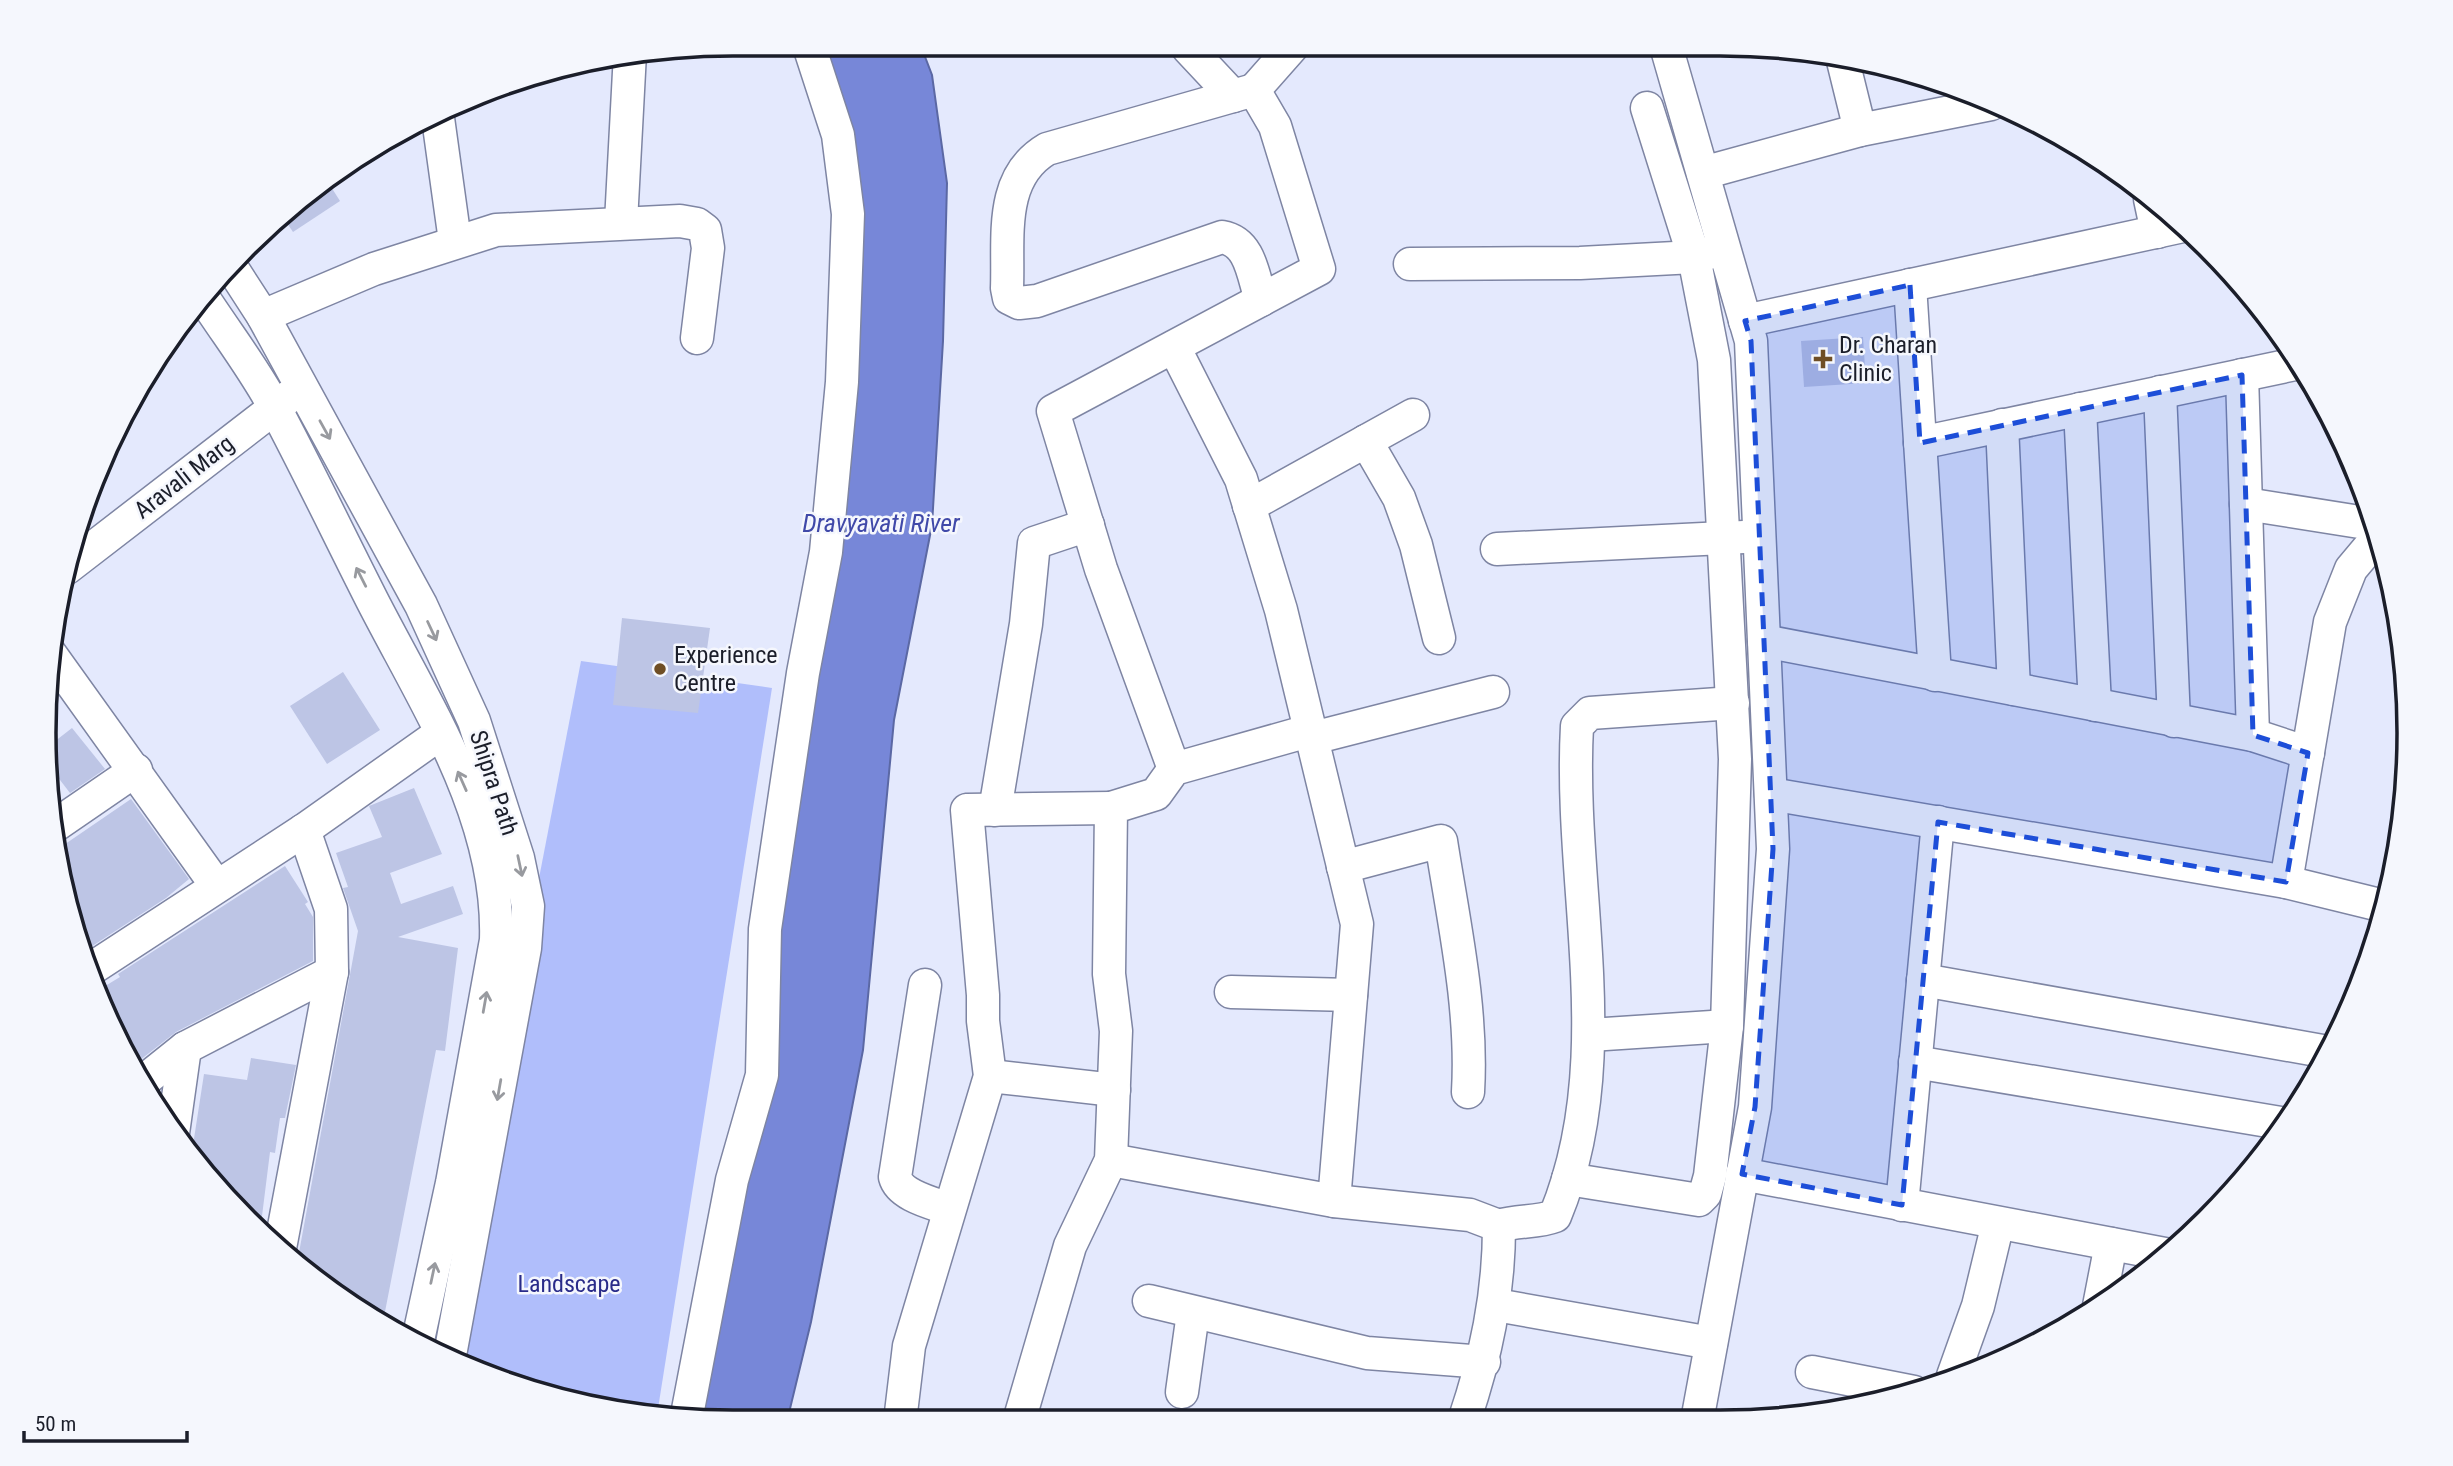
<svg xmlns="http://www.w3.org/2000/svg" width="2453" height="1466" viewBox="0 0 2453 1466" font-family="'Roboto Condensed',sans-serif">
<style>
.green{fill:#b0befb}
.water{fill:#7787d8;stroke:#5b68a4;stroke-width:2}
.building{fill:#bdc5e5}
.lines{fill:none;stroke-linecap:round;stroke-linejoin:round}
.minor-casing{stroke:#7e85a3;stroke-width:35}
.minor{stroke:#fff;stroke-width:32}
.oneway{stroke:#989a9f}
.marked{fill:#1d4ed8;fill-opacity:0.2;stroke:#1d4ed8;stroke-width:5;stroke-dasharray:14 9;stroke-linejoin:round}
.poi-dot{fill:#6f4e25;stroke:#f5f7fd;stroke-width:2.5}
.labels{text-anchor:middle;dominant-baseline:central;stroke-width:5;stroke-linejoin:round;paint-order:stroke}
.poi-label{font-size:24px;fill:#1b1e2a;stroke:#f5f7fd;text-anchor:start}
.street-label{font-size:24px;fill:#1b1e2a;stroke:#f5f7fd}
.park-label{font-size:24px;fill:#292b89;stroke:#f5f7fd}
.water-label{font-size:26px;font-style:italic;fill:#4049a9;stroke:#f5f7fd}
.rim{fill:none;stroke:#1b1e2a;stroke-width:3.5}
</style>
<rect width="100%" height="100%" fill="#e4e9fd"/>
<!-- green -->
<polygon class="green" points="581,661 772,688 657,1415 511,1386 447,1354"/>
<!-- water -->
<polygon class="water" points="828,49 922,49 932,75 947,183 943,341 932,525 894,720 863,1050 811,1322 787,1421 692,1421 774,1019 794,760 852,172"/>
<!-- building -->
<g class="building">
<polygon points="326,179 340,201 293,232 281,214"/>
<polygon points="1863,337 1866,383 1804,387 1801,341"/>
<polygon points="622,618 710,628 698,713 613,705"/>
<polygon points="343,672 380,730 327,764 290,706"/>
<polygon points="72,728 105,769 70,793 47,763 45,749"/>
<polygon points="414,788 442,854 390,873 401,904 453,886 463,914 398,937 458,948 445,1051 436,1050 383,1322 350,1306 298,1263 298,1258 358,931 343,888 348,887 336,853 382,837 369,806"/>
<polygon points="131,799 189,879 166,898 80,954 55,851"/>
<polygon points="285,866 308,902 305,904 313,917 313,961 176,1032 131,1067 97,991 120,977 118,974"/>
<polygon points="251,1058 296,1065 285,1118 280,1118 275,1153 270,1152 260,1232 246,1221 191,1158 204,1074 247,1080"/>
</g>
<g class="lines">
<defs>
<g id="minor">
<polyline points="1666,46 1751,341 1773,849 1755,1107 1697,1421"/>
<polyline points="1188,48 1233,96"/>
<polyline points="1843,61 1860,130"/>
<path d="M1254 90 1047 149C998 178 1009 238 1007 288L1009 298 1019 303 1037 301 1222 237C1251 242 1253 276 1261 300"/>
<polyline points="437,111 455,241"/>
<polyline points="1703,173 1860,130 1991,104"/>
<polyline points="2150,199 2157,232"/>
<polyline points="621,222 630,53"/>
<polyline points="1410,264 1580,263 1694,257 1712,252"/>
<polyline points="230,265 263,316 421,605 474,721 518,858 528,906 525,948 450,1355"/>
<polyline points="1910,285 1935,675"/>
<path d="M203 297C227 334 255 370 275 408 309 472 340 537 373 602 427 707 500 818 496 940L452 1183 418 1340"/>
<polyline points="263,316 374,269 496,230 680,221 697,224 705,230 708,248 697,338"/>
<polyline points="1745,321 2183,226"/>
<polyline points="1174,347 1241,479 1281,610 1357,924 1334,1201"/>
<polyline points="2242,375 2253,735"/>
<polyline points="2160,392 2174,721"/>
<polyline points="2080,409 2095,705"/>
<polyline points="2002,425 2014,689"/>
<polyline points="1366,441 1399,498 1416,545 1439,638"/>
<polyline points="1920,443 2300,363"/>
<polyline points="2246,504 2366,523 2374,527"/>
<polyline points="1249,506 1413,415"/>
<polyline points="1497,549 1744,537"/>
<polyline points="67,568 290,396"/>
<polyline points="1764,641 2253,735 2308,753"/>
<polyline points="49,652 216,885"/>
<polyline points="1313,738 1493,692"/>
<polyline points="1174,769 1101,569 1053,411 1319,269 1275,126 1254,90 1292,47"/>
<polyline points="1771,794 2286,882 2384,906"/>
<polyline points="995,810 1026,624 1034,543 1088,525"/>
<polyline points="53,827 136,770"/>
<path d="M1343 867 1441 841C1454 924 1473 1009 1468 1092"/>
<polyline points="2286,882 2330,622 2351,569 2377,538"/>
<polyline points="88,971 304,830 441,733"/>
<polyline points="1923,980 2328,1052"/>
<path d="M925 985 895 1177C900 1196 933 1203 949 1209"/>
<polyline points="1231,992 1351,995"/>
<polyline points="1590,1035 1727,1026"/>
<polyline points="1915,1062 2286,1124"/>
<polyline points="990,1076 1114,1090"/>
<polyline points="140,1084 185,1048 332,972"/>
<polyline points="173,1133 185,1048"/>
<path d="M1111 1160 1334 1201 1470 1215 1499 1226C1499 1295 1486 1356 1464 1421"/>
<polyline points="1742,1174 2170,1255"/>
<polyline points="1568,1179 1699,1200 1705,1194 1710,1176 1727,1026 1735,759 1714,360 1694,257 1647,108"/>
<polyline points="1902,1205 1938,822"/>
<path d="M1499 1226C1518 1220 1537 1223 1555 1216 1620 1059 1568 889 1577 726L1590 713 1733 703"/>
<polyline points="280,1248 332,972 331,909 304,830"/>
<polyline points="1149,1301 1367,1353 1484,1362"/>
<polyline points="1496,1305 1711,1343"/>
<polyline points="2099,1306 2111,1244"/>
<polyline points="1812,1372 1914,1392"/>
<polyline points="1953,1376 1978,1306 1998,1223"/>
<polyline points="1182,1392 1193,1313"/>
<polyline points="686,1420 732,1180 762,1075 765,929 803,673 826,552 842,382 848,214 838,135 810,49"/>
<polyline points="900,1421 909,1346 990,1076 983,1021 983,995 967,810 1111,808"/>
<polyline points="1019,1421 1070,1246 1111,1160 1116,1031 1109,974 1111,808 1156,794 1174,769 1312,730"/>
</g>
</defs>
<!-- minor casing -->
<use href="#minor" class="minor-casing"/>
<!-- minor -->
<use href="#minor" class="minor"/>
</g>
<!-- one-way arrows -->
<defs><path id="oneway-shaft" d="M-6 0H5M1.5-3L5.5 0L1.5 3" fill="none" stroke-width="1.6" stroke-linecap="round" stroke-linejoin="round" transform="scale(1.75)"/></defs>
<g class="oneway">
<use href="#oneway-shaft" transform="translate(325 430) rotate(61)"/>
<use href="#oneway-shaft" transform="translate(361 577) rotate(-117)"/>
<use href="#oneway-shaft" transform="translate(432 631) rotate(65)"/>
<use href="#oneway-shaft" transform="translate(462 781) rotate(-114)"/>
<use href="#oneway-shaft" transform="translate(520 866) rotate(78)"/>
<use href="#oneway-shaft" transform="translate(485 1002) rotate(-80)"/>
<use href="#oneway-shaft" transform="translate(499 1090) rotate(100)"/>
<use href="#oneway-shaft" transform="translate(433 1273) rotate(-78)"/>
</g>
<!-- marked area -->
<path class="marked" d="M1910 285 1920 443 2242 375 2253 735 2308 753 2286 882 1938 822 1902 1205 1742 1174 1755 1107 1773 849 1751 341 1745 321Z"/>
<!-- markers -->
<g class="poi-dot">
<path d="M1819.5 348.5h7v7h7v7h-7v7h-7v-7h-7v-7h7z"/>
<circle cx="660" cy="669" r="7"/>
</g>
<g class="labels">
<!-- poi labels -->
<g class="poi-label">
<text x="1839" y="345">Dr. Charan<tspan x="1839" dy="28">Clinic</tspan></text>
<text x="674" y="655">Experience<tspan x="674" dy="28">Centre</tspan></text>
</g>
<!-- street labels -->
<g class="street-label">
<text transform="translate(184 477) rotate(-38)">Aravali Marg</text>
<text transform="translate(494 783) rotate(72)">Shipra Path</text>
</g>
<!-- park labels -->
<g class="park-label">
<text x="569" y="1284">Landscape</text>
</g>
<!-- water labels -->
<g class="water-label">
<text x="881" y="523">Dravyavati River</text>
</g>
</g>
<!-- crop -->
<path d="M0 0H2453V1466H0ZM733 56H1720A677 677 0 0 1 2397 733V733A677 677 0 0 1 1720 1410H733A677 677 0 0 1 56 733V733A677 677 0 0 1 733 56Z" fill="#f5f7fd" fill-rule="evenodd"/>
<path class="rim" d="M733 56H1720A677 677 0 0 1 2397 733V733A677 677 0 0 1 1720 1410H733A677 677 0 0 1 56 733V733A677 677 0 0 1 733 56Z"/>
<!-- scale -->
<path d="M24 1431v10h163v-10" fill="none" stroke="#1b1e2a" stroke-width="3.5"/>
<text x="35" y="1431" font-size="21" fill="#1b1e2a" stroke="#f5f7fd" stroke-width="5" paint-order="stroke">50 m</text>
</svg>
